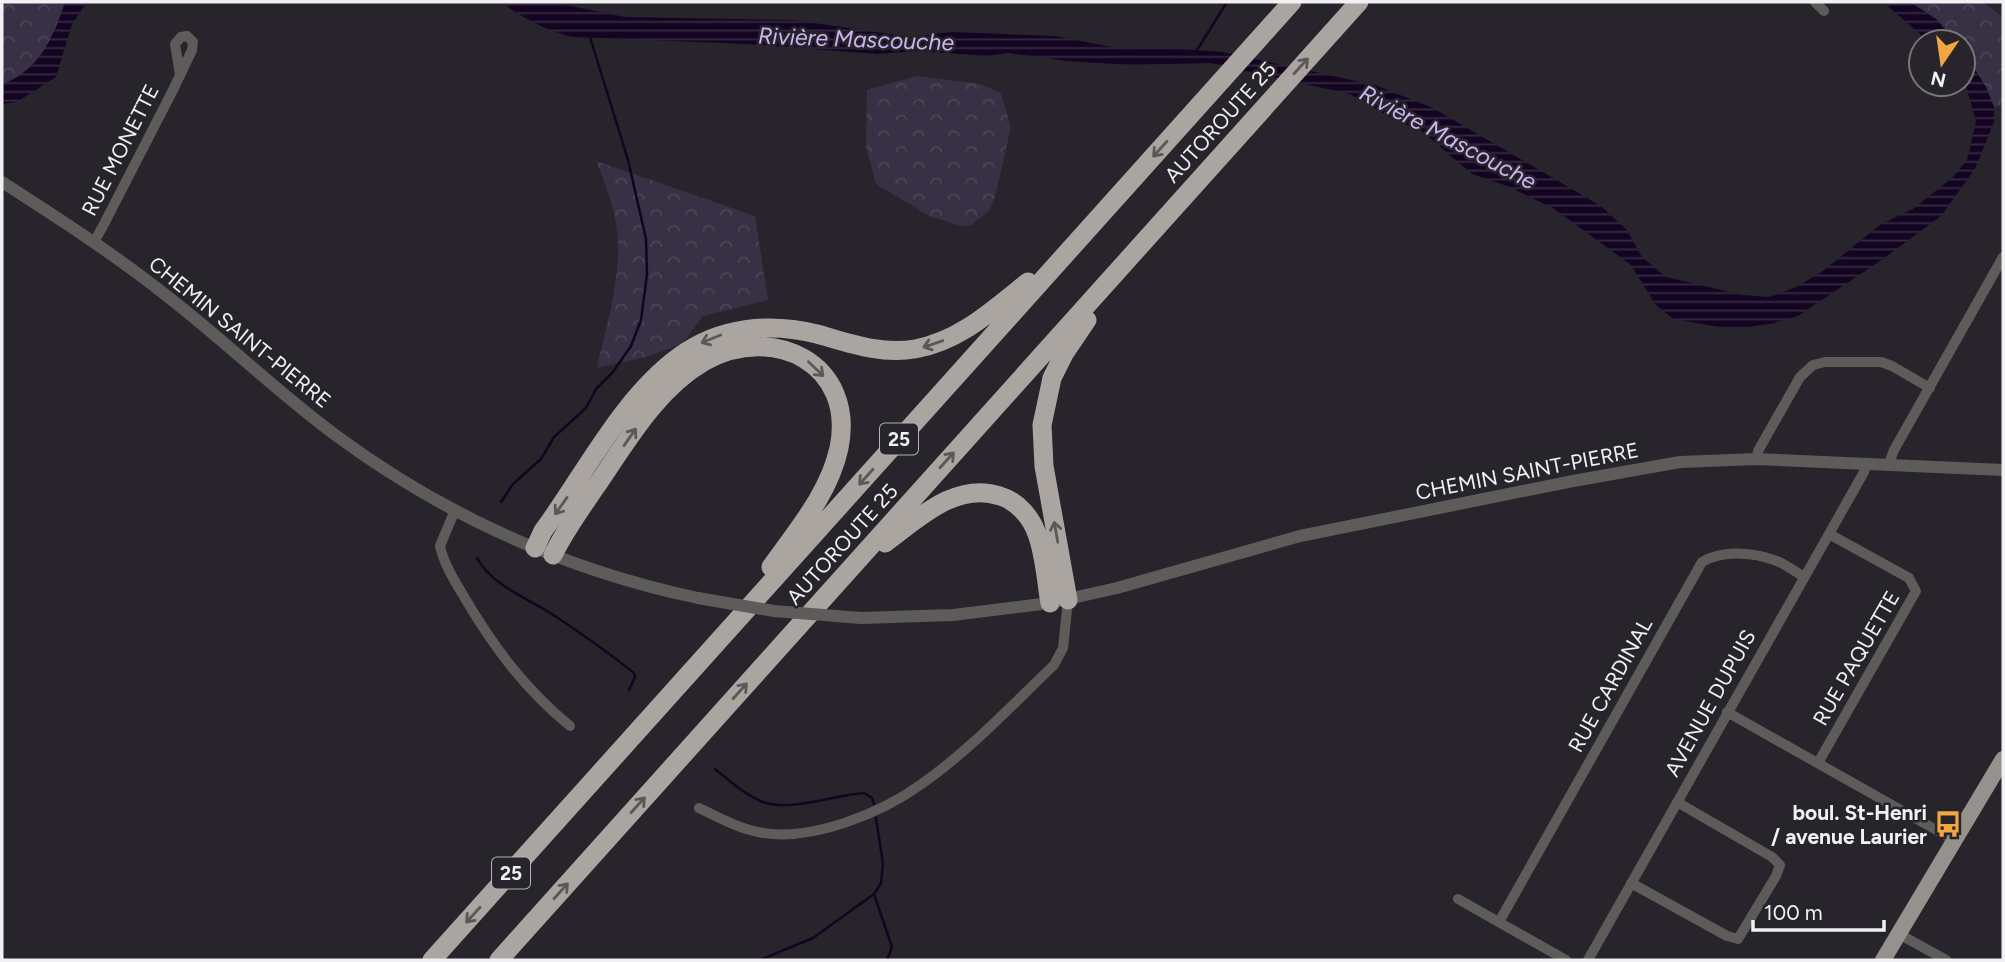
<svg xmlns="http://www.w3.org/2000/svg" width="2005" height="962" viewBox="0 0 2005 962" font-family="Figtree,sans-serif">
  <defs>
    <pattern id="forest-crowns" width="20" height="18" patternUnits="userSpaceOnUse" patternTransform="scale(1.75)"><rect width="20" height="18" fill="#383045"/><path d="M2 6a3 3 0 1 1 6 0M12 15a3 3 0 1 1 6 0" fill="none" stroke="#4c4457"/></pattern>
    <pattern id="water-rules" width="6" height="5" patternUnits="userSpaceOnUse" patternTransform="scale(1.75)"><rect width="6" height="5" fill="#130522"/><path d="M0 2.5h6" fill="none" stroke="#362a43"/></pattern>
  </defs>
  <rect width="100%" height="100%" fill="#27252b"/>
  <path fill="url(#forest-crowns)" d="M 2,2 L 65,2 C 54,37 38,72 2,84 Z
    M 1910,2 L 1983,2 L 2003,18 L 2003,105 L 1994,107 L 1985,87 L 1963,49 L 1963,42 L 1957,42 L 1936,19 Z
    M 917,76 L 980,84 L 1001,93 L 1011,127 L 995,197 L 989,211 L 970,226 L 962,226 L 929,216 L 876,184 L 866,147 L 867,90 Z
    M 596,161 L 755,216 L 768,300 L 703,316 L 682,344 L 646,357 L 597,368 C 607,321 624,271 616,223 C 612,202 605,182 596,161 Z"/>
  <path fill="url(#water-rules)" d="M 65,2 L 87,2 L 72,24 L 56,77 L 17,102 L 2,104 L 2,84 C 38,72 54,37 65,2 Z
    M 501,2 L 551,2 L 625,17 L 794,20 L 910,37 L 951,32 L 1055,36 L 1122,49 L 1155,47 L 1222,52 L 1375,85 L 1433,108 L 1601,206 L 1627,230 L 1642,257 L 1666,277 L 1743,295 L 1769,297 L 1796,287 L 1823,271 L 1881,224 L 1913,209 L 1953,177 L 1967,160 L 1976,121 L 1963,76 L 1963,50 L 1986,87 L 1994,107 L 1994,122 L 1975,169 L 1941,216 L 1883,259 L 1798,316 L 1770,324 L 1732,329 L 1673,319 L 1655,304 L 1631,265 L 1553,208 L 1507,186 L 1472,174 L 1423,132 L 1393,119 L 1350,94 L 1210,63 L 1131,65 L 1067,61 L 1009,53 L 987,56 L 918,51 L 877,54 L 747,44 L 573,37 C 548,32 521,17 501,2 Z
    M 1883,2 L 1910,2 L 1936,19 L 1956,42 L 1929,42 Z"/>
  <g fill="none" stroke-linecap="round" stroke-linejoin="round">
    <path stroke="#130522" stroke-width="2.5" d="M 1197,50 L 1227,2
      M 501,502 L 513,484 L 541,459 L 554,437 L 586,408 L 596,389 L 613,372 L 631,346 L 641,320 L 647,274 L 646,239 L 628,160 L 590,37
      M 477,558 C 492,586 529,599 555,616 C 582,634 609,653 634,673 L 635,677 L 629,690
      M 715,769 C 730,781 747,797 766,803 C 794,811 834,795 864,793 L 872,798 L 874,804
      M 874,894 L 892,947 L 887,960
      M 760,960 L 813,938 L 874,894 L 881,883 L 883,864 L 876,818"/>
    <path stroke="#5e5c5a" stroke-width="10" d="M 1815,2 L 1824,11
      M 94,242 L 103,226 L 173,90 L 192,50 L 193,42 L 187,36 L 181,37 L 175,44 L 180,75
      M 1757,459 L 1758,451 L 1800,377 L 1813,365 L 1825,362 L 1881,362 L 1892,366 L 1930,388
      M 1888,466 L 1894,450 L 2003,257
      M 455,510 L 440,546 C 444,565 456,583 466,600 C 495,649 526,690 570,726
      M 1727,712 L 1954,840
      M 1818,763 L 1916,591 L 1909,578 L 1829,534
      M 699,808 C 718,817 737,828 758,832 C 810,843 882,813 923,783 C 971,749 1012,705 1054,665 L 1063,648 L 1068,600
      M 1631,883 L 1727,936 L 1738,939 L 1776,876 L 1780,865 L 1772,857 L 1677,802
      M 1458,899 L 1566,960
      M 1499,922 L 1702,562 C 1722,550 1752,552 1774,560 C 1784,563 1794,571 1804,577
      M 1899,934 L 1946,960
      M 1588,960 L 1864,472 L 1866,464"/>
    <path stroke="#5e5c5a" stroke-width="12" d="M 2,182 C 58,218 114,254 167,296 C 224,340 276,391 334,434 C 443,515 566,570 698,598
      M 861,618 L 953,615 L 1050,603 L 1117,588 L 1300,536 L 1573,481 L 1680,462 L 1757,459 L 2003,470"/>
    <path stroke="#95918c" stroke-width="16" d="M 1883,960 L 2003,759"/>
    <path stroke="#aaa5a0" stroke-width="19" d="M 885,543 C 918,519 956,481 1000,496 C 1017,501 1031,517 1037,534 C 1045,555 1046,581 1050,603
      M 535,548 L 543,531 C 585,474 622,398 680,356 C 720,327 769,322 817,334 C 849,343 881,355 915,349 C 960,341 994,309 1028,282
      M 553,555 C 564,532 580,510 595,488 C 626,443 656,389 705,361 C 774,323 856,364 839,448 C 829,494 797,530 771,567
      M 1068,600 L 1044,466 L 1042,425 L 1052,378 L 1064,354 L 1087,320
      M 432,960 L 1292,2
      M 499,960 L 1359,2"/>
    <path stroke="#5e5c5a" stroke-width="12" d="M 698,598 L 774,611 L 861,618"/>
  </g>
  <defs><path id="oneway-shaft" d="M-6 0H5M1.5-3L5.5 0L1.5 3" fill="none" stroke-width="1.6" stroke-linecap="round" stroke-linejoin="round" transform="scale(1.75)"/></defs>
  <g stroke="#5b585a">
    <use href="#oneway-shaft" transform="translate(1301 66) rotate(-48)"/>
    <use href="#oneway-shaft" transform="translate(1160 149) rotate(132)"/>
    <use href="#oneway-shaft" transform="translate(711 339) rotate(158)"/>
    <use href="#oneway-shaft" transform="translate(933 344) rotate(161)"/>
    <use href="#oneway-shaft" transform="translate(816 369) rotate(44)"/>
    <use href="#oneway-shaft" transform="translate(630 437) rotate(-55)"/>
    <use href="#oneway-shaft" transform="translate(947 460) rotate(-48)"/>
    <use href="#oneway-shaft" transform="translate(866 477) rotate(132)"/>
    <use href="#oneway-shaft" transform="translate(561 506) rotate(125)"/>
    <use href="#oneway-shaft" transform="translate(1056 532) rotate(-100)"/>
    <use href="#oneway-shaft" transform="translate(740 691) rotate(-48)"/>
    <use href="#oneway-shaft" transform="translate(638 805) rotate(-48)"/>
    <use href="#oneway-shaft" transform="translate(561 891) rotate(-48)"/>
    <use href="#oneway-shaft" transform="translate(473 915) rotate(132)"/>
  </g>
  <defs>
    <symbol id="bus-bare" viewBox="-9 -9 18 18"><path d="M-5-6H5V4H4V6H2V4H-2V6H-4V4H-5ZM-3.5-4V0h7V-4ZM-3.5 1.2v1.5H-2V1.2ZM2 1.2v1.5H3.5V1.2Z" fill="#f2a541" stroke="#27252b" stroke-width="2.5" paint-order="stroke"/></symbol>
  </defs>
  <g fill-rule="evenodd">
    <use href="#bus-bare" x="1929" y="805" width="38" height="38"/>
  </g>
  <g text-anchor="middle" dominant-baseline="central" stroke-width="5" stroke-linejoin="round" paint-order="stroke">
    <g fill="#27252b" stroke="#b4b3b7" stroke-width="2">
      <rect x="880" y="423.5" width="38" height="31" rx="5"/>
      <rect x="492" y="857.5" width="38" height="31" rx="5"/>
    </g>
    <g font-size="19" font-weight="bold" fill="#f1f0f3">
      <text x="899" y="439">25</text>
      <text x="511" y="873">25</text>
    </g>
    <g font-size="21" fill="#f1f0f3" stroke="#27252b">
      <text transform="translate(1220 122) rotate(-48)">AUTOROUTE 25</text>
      <text transform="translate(120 150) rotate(-63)">RUE MONETTE</text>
      <text transform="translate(240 332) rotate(39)">CHEMIN SAINT-PIERRE</text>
      <text transform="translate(1527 471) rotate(-11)">CHEMIN SAINT-PIERRE</text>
      <text transform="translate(842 544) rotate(-48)">AUTOROUTE 25</text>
      <text transform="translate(1856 658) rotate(-60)">RUE PAQUETTE</text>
      <text transform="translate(1610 685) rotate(-61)">RUE CARDINAL</text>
      <text transform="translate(1710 703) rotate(-61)">AVENUE DUPUIS</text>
    </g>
    <g font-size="21" font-weight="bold" fill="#f1f0f3" stroke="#27252b" text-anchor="end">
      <text x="1927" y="812">boul. St-Henri<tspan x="1927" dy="24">/ avenue Laurier</tspan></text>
    </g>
    <g font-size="23" font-style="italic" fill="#cdb5f3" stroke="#27252b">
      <text transform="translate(856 39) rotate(2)">Rivière Mascouche</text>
      <text transform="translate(1448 137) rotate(28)">Rivière Mascouche</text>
    </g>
  </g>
  <rect width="2005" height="962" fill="none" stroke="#f1f0f3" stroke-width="7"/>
  <g transform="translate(1942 63) rotate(193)"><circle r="33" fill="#27252b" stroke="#78767b" stroke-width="2"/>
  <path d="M0-5L12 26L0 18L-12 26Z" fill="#f2a541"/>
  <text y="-10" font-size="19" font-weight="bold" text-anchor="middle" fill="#f1f0f3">N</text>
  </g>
  <path d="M1753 920v10h131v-10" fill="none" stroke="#f1f0f3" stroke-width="3.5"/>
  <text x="1764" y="920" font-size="21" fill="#f1f0f3" stroke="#27252b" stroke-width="5" paint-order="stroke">100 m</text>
</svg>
